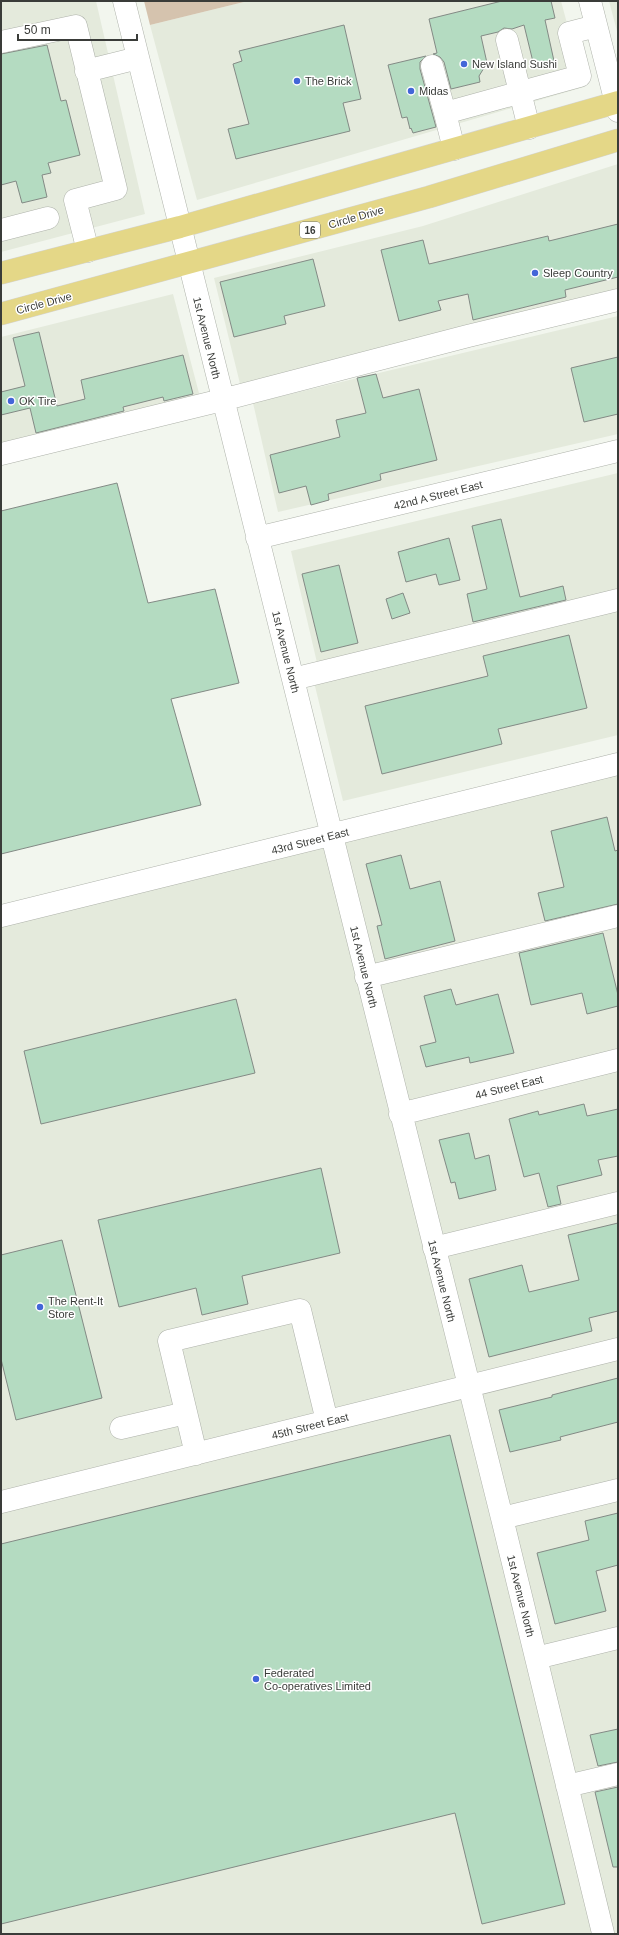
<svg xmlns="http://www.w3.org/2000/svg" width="619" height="1935" viewBox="0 0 619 1935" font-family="Helvetica,sans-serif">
  <rect width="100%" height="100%" fill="#f2f6ee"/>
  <path fill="#e4eadc" d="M 1,1 L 96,1 L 145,214 L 1,252 Z
    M 248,1 L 561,1 L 584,87 L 197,200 L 150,25 Z
    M 609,1 L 618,1 L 618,35 Z
    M 618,164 L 618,310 L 244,400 L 214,278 L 423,226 Z
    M 173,294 L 200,397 L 1,447 L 1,337 Z
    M 618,316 L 618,434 L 278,512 L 253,403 Z
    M 618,473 L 618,595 L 318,667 L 291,551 Z
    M 618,609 L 618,735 L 343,801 L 314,682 Z
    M 618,764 L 618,1934 L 1,1934 L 1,916 Z"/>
  <path fill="#d5c3ae" d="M 144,1 L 248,1 L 150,25 Z"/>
  <path fill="#b4dbc1" stroke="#838a85" d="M 502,1 L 551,1 L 555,18 L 545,20 L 554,61 L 537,65 L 536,61 L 533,62 L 524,25 L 512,29 L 504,28 L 498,32 L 481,36 L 487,63 L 479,76 L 480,82 L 451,89 L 444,62 L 440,57 L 433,54 L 437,53 L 429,19 Z
    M 344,25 L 361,99 L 343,103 L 350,131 L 236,159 L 228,129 L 249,124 L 233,64 L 242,61 L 239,51 Z
    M 47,45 L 61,101 L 66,100 L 80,155 L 48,163 L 51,173 L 42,175 L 47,197 L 22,203 L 16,181 L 1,185 L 1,54 Z
    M 426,56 L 420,62 L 420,69 L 436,127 L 413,133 L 411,128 L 410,129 L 407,117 L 402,118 L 388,65 Z
    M 618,224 L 618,277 L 565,290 L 566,297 L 473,320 L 468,294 L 438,301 L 441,310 L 399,321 L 381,250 L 423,240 L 429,264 L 548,236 L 549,241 Z
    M 313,259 L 325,306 L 284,316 L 286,324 L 234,337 L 220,282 Z
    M 39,332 L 57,406 L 85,399 L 81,380 L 183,355 L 193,394 L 164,401 L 163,397 L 123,407 L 124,411 L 36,433 L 30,408 L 1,415 L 1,392 L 25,386 L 13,338 Z
    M 618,357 L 618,414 L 584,422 L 571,368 Z
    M 376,374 L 383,398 L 419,389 L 437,460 L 380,474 L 381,480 L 328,494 L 329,500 L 311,505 L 306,486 L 279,493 L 270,455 L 340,437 L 336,420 L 366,413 L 357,378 Z
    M 117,483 L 148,603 L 215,589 L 239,683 L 171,699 L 201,805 L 1,854 L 1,511 Z
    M 501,519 L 520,597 L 563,586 L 566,600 L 473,622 L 467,594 L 487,589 L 472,526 Z
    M 449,538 L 460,580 L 439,585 L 436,574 L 406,582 L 398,552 Z
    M 339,565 L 358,643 L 321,652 L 302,574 Z
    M 403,593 L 410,613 L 392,619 L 386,599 Z
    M 569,635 L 587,708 L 498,729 L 502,744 L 382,774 L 365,706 L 488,676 L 483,656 Z
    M 607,817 L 615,851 L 618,850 L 618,904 L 545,921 L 538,893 L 564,887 L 551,831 Z
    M 401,855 L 410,889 L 440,881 L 455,941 L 385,959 L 377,926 L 382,925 L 366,864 Z
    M 603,933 L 618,995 L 618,1006 L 587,1014 L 582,993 L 531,1005 L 519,953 Z
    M 451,989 L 456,1005 L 498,994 L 514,1053 L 470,1063 L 469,1057 L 426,1067 L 420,1046 L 436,1042 L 424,996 Z
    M 236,999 L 255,1073 L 41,1124 L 24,1051 Z
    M 584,1104 L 587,1116 L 618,1109 L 618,1156 L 598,1160 L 602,1175 L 557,1186 L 561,1204 L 548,1207 L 539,1173 L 524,1177 L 509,1119 L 538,1111 L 539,1115 Z
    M 469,1133 L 475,1159 L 489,1155 L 496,1190 L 459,1199 L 455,1182 L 451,1183 L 439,1140 Z
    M 321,1168 L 340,1253 L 242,1276 L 248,1304 L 202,1315 L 196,1288 L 119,1307 L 98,1220 Z
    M 618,1223 L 618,1311 L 589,1318 L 592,1331 L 489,1357 L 469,1279 L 522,1265 L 529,1292 L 579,1280 L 568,1235 Z
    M 62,1240 L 102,1398 L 16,1420 L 1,1359 L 1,1255 Z
    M 618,1378 L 618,1422 L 560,1437 L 561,1440 L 510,1452 L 499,1410 L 552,1397 L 552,1395 Z
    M 450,1435 L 565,1904 L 482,1924 L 455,1813 L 1,1924 L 1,1544 Z
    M 618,1513 L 618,1565 L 596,1571 L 606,1611 L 555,1624 L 537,1553 L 589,1540 L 585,1521 Z
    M 618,1729 L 618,1762 L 598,1766 L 590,1735 Z
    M 618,1787 L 618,1867 L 613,1867 L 595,1792 Z"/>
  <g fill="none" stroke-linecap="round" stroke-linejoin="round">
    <defs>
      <path id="minor" d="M 124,1 L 502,1518 L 603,1933
        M 590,1 L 618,111
        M 507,40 L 529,128
        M 1,42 L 76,26 L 116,189 L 75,200 L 88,251
        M 432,66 L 445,113 L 580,76 L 569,33 L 596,26
        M 86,71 L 138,58
        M 445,113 L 454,149
        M 1,230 L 48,218
        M 1,454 L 222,400 L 468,336 L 618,300
        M 257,538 L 618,451
        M 293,679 L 618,600
        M 1,916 L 618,764
        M 366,977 L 618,916
        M 400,1114 L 618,1060
        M 434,1248 L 618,1203
        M 121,1428 L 186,1413
        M 196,1454 L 169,1341 L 300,1310 L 327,1421
        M 1,1502 L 618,1349
        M 502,1518 L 618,1490
        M 536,1658 L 618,1638
        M 567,1786 L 618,1774"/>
      <path id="highway" d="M 1,273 L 180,227 L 618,102
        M 1,314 L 429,197 L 618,140"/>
    </defs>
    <use href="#minor" stroke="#aeb2aa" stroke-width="23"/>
    <use href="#highway" stroke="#d4d4d3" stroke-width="23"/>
    <use href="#minor" stroke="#fff" stroke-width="22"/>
    <use href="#highway" stroke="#e4d787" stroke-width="22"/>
  </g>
  <g fill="#4366d8" stroke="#fff" stroke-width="1.5">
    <circle cx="464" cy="64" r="4"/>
    <circle cx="297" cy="81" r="4"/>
    <circle cx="411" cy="91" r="4"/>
    <circle cx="535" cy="273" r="4"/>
    <circle cx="11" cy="401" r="4"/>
    <circle cx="40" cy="1307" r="4"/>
    <circle cx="256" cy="1679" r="4"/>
  </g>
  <g text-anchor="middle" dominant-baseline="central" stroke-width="3" stroke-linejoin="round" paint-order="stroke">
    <rect fill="#fff" stroke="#757674" stroke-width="1" x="300" y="222" width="20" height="16" rx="3"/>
    <g font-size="10" font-weight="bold" fill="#3a3c39">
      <text x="310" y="230">16</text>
    </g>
    <g font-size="11" fill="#3a3c39" stroke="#fff" text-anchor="start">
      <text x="472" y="64">New Island Sushi</text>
      <text x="305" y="81">The Brick</text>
      <text x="419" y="91">Midas</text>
      <text x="543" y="273">Sleep Country</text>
      <text x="19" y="401">OK Tire</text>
      <text x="48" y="1301">The Rent-It<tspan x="48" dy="13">Store</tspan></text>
      <text x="264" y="1673">Federated<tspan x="264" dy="13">Co-operatives Limited</tspan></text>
    </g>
    <g font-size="11" fill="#3a3c39" stroke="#fff">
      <text transform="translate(356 217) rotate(-16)">Circle Drive</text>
      <text transform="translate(44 303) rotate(-15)">Circle Drive</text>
      <text transform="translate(207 338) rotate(76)">1st Avenue North</text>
      <text transform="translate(438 495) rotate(-14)">42nd A Street East</text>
      <text transform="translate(286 652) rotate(76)">1st Avenue North</text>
      <text transform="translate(310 841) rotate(-14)">43rd Street East</text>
      <text transform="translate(364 967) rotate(76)">1st Avenue North</text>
      <text transform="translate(509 1087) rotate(-14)">44 Street East</text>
      <text transform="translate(442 1281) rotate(76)">1st Avenue North</text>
      <text transform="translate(310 1426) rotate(-14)">45th Street East</text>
      <text transform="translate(521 1596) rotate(76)">1st Avenue North</text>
    </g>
  </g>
  <rect width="619" height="1935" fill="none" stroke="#3a3c39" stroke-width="4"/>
  <path d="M18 34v6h119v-6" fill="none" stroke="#3a3c39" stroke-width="2"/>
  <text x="24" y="34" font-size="12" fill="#3a3c39" stroke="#ffffff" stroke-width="3" paint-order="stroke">50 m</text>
</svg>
